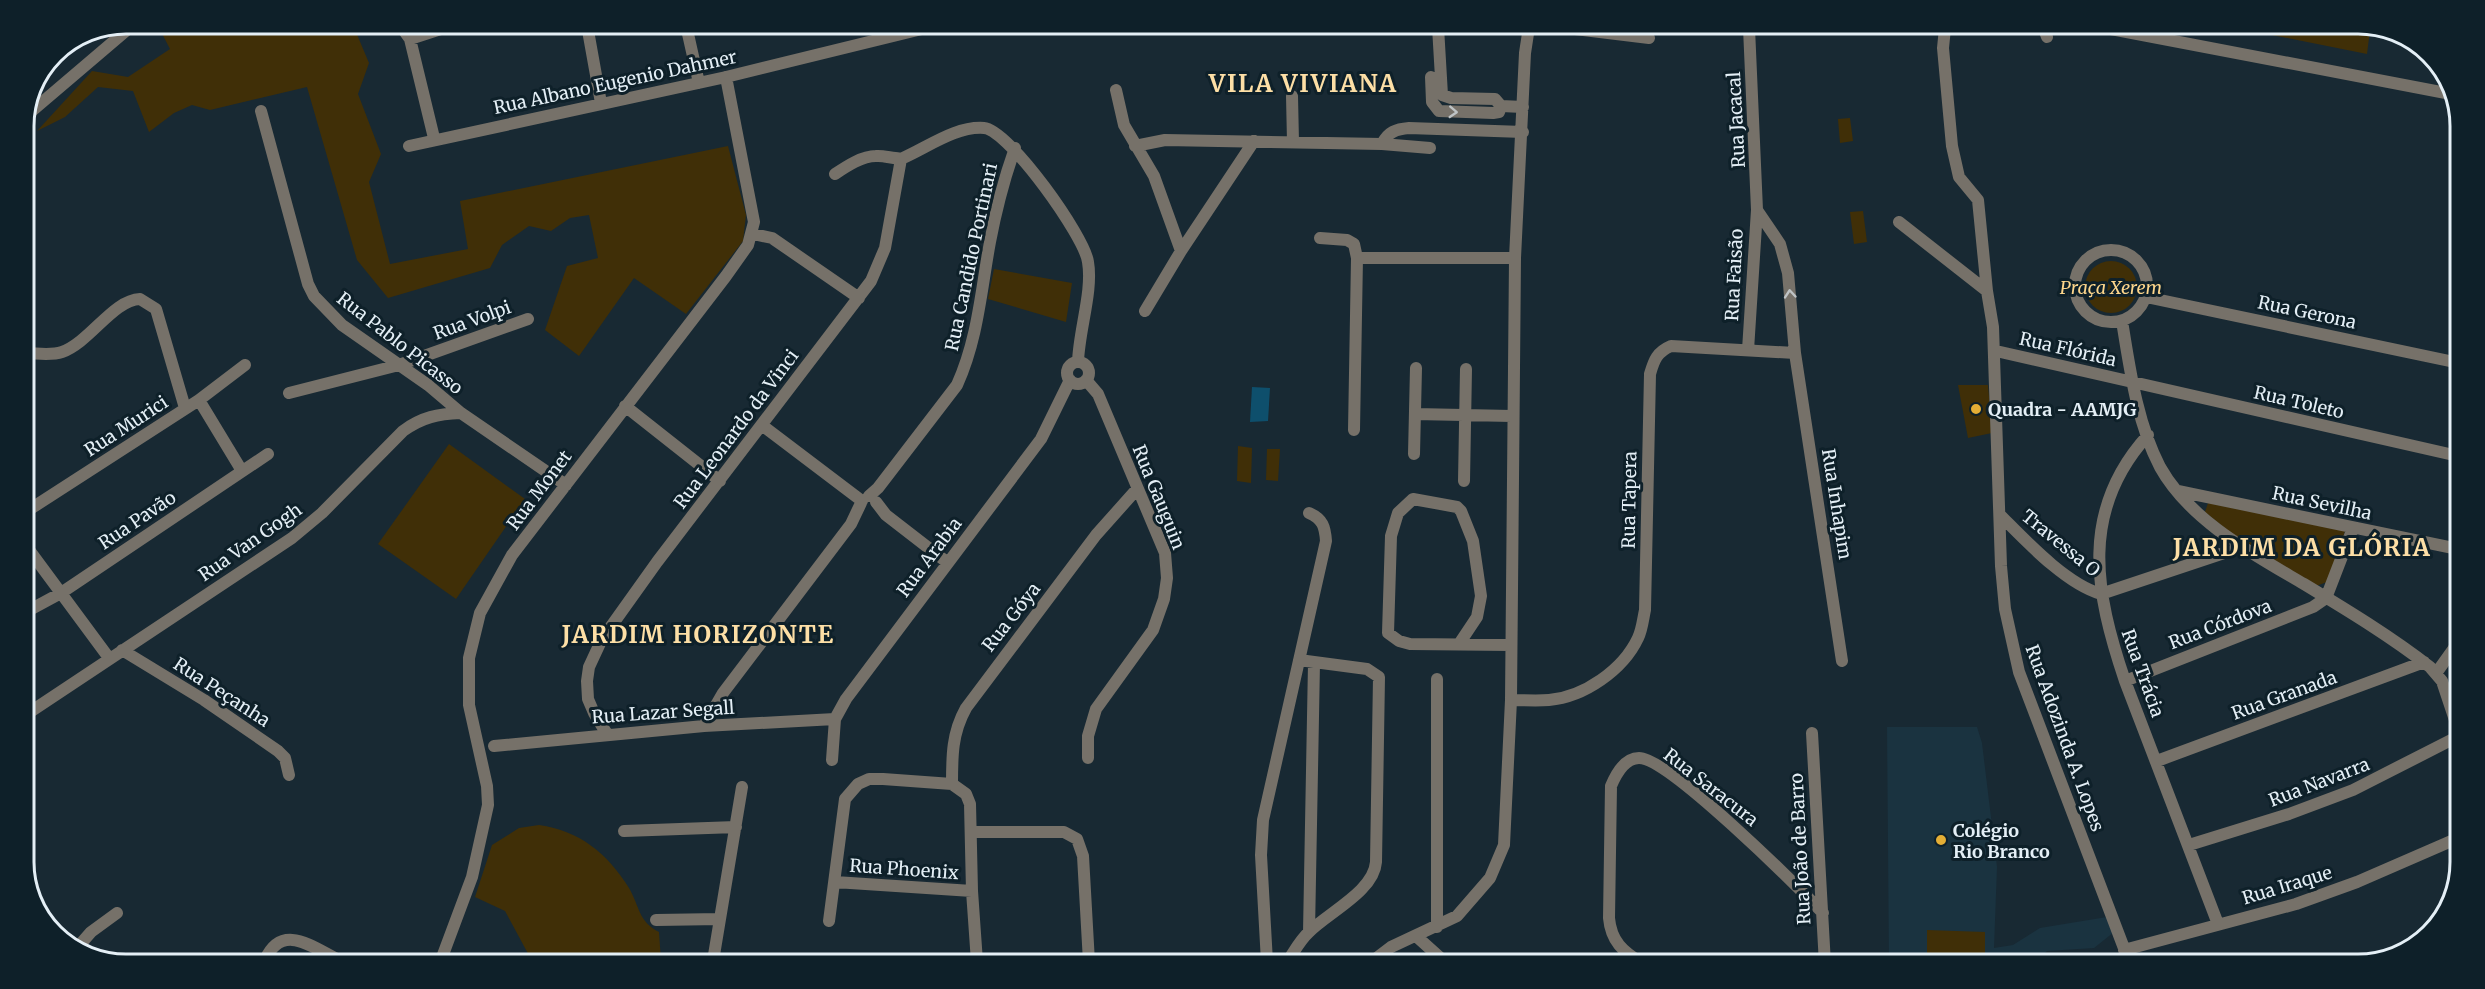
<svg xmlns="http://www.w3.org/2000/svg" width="2485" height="989" viewBox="0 0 2485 989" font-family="Merriweather,serif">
  <rect width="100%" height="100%" fill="#182933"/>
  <path fill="#1a3340" d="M 1887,727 L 1977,727 L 1982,743 L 1997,867 L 1994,948 L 2013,945 L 2040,928 L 2107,917 L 2114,932 L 2094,948 L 2047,951 L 2033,964 L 1889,964 Z"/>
  <path fill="#402f07" d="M 157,24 L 353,25 L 369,63 L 358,94 L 381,154 L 369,182 L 390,264 L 468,249 L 460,201 L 728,146 L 746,215 L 743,241 L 686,314 L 634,278 L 579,356 L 545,330 L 567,266 L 598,258 L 589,215 L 570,218 L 551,231 L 529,226 L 502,245 L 490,268 L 388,298 L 357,260 L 307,87 L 210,110 L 192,105 L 174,113 L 149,132 L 133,91 L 98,87 L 65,117 L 37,131 L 92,71 L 128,77 L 170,49 Z
    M 2242,29 L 2370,30 L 2367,54 Z
    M 1850,118 L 1853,141 L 1840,143 L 1838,119 Z
    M 1863,211 L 1867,242 L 1854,244 L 1850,212 Z
    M2085 287a26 26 0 1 1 52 0a26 26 0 1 1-52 0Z
    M 994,269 L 1072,283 L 1066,322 L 988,299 Z
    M 1958,385 L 1988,385 L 1992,433 L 1968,438 Z
    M 449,444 L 525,499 L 456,599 L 378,544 Z
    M 1238,446 L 1252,448 L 1251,483 L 1237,481 Z
    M 1267,449 L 1280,449 L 1278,481 L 1266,480 Z
    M 2208,503 L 2345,531 L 2327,582 L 2316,586 L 2242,542 L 2205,512 Z
    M 539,825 C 580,831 607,853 629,888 C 640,907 638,921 659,932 L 661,961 L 591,961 L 588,957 L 567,961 L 532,961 L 505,911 L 475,897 L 492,845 L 519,828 Z
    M 1927,930 L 1985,932 L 1985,964 L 1927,964 Z"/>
  <path fill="#0e4f6c" d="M 1252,387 L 1270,388 L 1268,421 L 1250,422 Z"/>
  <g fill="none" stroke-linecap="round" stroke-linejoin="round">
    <path stroke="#767169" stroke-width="12" d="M 400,25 L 410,39 L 434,138
      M 587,25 L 601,103
      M 686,25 L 699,83
      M 1438,27 L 1442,95 L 1451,98 L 1495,99 L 1501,106 L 1523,107
      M 1567,28 L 1649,38
      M 1945,28 L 1943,48 L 1952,146 L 1959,177 L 1978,200 L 1987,291 L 1993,327 L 2001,566 L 2005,609 L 2019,672 L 2130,964
      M 2044,29 L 2047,37
      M 2111,29 L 2451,94
      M 410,39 L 453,25
      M 1431,77 L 1432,102 L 1439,111 L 1493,113 L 1499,112 L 1501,106
      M 1116,90 L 1124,125 L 1154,176 L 1181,251
      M 1292,96 L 1293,142
      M 261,111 L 308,284 L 314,296 L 342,325 L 428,385 L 461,413 L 566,485
      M 26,116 L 134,24
      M 1382,144 C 1388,132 1396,129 1409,128 L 1523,132
      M 409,146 L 726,77 L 934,26
      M 1135,146 L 1165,140 L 1382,144 L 1430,148
      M 835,174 C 847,166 862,156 876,156 C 884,155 897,160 903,158 C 928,147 956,126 984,128 C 1009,130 1085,237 1088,262 C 1093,291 1079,330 1078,362
      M 1757,210 L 1780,244 L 1788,273 L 1795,353 L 1842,661
      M 1899,222 L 1987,291
      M 753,234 L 772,238 L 859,298
      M 1320,238 L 1347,240 L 1354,244 L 1357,258
      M2075 286a36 36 0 1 1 72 0a36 36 0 1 1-72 0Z
      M 2146,297 L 2459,363
      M 1145,311 L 1181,251 L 1254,141
      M 2122,321 C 2130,370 2137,423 2160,467 C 2190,521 2253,554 2304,584 C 2347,610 2390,636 2430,667 L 2442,681 L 2457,726
      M 1748,350 L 1757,210 L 1749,28
      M 1996,351 L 2458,456
      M 24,353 C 37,353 50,356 62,352 C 90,342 113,300 140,299 L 156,309 L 185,408
      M1067 373a11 11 0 1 1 22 0a11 11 0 1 1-22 0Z
      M 1086,380 L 1098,394 L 1165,553 L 1167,578 L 1164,599 L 1153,630 L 1096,709 L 1088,736 L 1088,758
      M 289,393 L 399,365 L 528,319
      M 199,400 L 242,471
      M 625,406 L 720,481
      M 1415,414 L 1512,416
      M 763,426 L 862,501
      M 1354,430 L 1357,258 L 1515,258
      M 2148,435 C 2079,511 2095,592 2125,681 L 2218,924
      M 1414,454 L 1416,368
      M 1464,481 L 1466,369
      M 2178,491 L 2458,549
      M 869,496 L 878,488 L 957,385 C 978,339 981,290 990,242 C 996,210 1004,179 1015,148
      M 876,502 L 886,515 L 948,563
      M 24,513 L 199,400 L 245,365
      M 2001,516 C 2026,541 2066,584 2101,594 L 2242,547
      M 24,543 L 109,658
      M 24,613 L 61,593 L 268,454
      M 1459,644 L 1477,617 L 1481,596 L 1473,541 L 1461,511 L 1457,507 L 1413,499 L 1398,513 L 1391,536 L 1388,633 L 1399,641 L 1410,644 L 1511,645
      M 122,650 L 204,700 L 278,751 L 285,758 L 289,775
      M 2437,672 L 2457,644
      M 1437,679 L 1437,927
      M 2125,681 L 2313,607 L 2326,598 L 2353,528
      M 1511,700 C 1523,700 1536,701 1549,700 C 1584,697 1623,670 1638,638 C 1642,630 1643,619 1645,610 L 1650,374 C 1654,360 1657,352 1671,346 L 1795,353
      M 24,716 L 292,538 L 322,513 L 403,431 C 422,417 438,414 461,413
      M 704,726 L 723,693 L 851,524 L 861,503
      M 1812,733 L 1825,964
      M 607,734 L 594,713 L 588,699 L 587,681 L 589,667 L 602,639 L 657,562 L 871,281 L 885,248 L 901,159
      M 494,746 L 704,726 L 835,719
      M 832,760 L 835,719 L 846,699 L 1041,439 L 1070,380
      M 2157,761 L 2424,662
      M 952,784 C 952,756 952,733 966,708 L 1096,535 L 1137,489
      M 624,831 L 736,827
      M 972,832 L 1064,832 L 1077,839 L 1083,856 L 1089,962
      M 2189,845 L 2289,814 L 2353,790 L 2457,737
      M 835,882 L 972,891
      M 656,920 L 720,919
      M 829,921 L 845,799 L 858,784 L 869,779 L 883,779 L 952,784 L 966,794 L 970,804 L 972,891 L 977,962
      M 1309,932 L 1314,663
      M 1416,936 L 1446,963
      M 77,948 L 91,932 L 117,913
      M 2124,950 L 2296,904 L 2357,882 L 2456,839
      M 265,960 C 282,922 312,947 339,960
      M 441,960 L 472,877 L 488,805 L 487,786 L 469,705 L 469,658 L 480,613 L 512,555 L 726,276 L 748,245 L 754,222 L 726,77
      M 713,961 L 742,787
      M 1267,962 L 1261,855 L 1263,820 L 1326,541 C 1325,527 1323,519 1309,513
      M 1287,962 C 1294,952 1300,940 1309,932 C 1329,912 1374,891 1376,862 L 1379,677 L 1367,669 L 1299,660
      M 1370,963 L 1391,947 L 1457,916 L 1490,878 L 1504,845 L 1511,700 L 1515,258 L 1525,53 L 1529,27
      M 1642,963 C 1623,952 1611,941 1609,918 L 1611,786 C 1616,774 1625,758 1639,758 C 1669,758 1797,886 1823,913"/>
  </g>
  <defs><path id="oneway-chevron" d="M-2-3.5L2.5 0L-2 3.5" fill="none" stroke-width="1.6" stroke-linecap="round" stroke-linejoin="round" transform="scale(1.5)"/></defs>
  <g stroke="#bec3c5">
    <use href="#oneway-chevron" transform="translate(1453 112) rotate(3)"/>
    <use href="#oneway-chevron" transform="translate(1790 294) rotate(-95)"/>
  </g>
  <g fill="#e4ae35" stroke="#0e2029" stroke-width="2">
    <circle cx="1976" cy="409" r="6"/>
    <circle cx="1941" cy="840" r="6"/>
  </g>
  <g text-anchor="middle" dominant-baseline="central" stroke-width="6" stroke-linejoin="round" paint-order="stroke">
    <g font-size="18" fill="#e4eff6" stroke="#0e2029">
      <text transform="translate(615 82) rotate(-12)">Rua Albano Eugenio Dahmer</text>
      <text transform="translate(1736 120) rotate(-93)">Rua Jacacal</text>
      <text transform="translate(971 257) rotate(-78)">Rua Candido Portinari</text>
      <text transform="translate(1734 275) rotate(-87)">Rua Faisão</text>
      <text transform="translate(2307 312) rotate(12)">Rua Gerona</text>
      <text transform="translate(472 320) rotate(-20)">Rua Volpi</text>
      <text transform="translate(400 343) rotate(38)">Rua Pablo Picasso</text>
      <text transform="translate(2068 349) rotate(13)">Rua Flórida</text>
      <text transform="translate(2299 402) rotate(13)">Rua Toleto</text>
      <text transform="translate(126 426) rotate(-33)">Rua Murici</text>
      <text transform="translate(736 429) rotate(-53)">Rua Leonardo da Vinci</text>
      <text transform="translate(539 490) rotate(-53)">Rua Monet</text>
      <text transform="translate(1159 497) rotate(68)">Rua Gauguin</text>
      <text transform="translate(1629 500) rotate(-89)">Rua Tapera</text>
      <text transform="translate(2322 503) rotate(12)">Rua Sevilha</text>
      <text transform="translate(1837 504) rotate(81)">Rua Inhapim</text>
      <text transform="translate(137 520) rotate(-34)">Rua Pavão</text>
      <text transform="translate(250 542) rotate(-35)">Rua Van Gogh</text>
      <text transform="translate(2061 543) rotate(39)">Travessa O</text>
      <text transform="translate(929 557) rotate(-53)">Rua Arabia</text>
      <text transform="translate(1011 617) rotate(-52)">Rua Góya</text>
      <text transform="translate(2220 624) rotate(-21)">Rua Córdova</text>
      <text transform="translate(2143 673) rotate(70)">Rua Trácia</text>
      <text transform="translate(222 692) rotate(33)">Rua Peçanha</text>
      <text transform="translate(2284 695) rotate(-20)">Rua Granada</text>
      <text transform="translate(663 712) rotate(-4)">Rua Lazar Segall</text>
      <text transform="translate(2065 738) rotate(70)">Rua Adozinda A. Lopes</text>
      <text transform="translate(2319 782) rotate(-21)">Rua Navarra</text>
      <text transform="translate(1711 787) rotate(38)">Rua Saracura</text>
      <text transform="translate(1800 849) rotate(-93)">Rua João de Barro</text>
      <text transform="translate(904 869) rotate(4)">Rua Phoenix</text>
      <text transform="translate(2287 885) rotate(-17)">Rua Iraque</text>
    </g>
    <g font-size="18" font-style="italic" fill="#fdd68c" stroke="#0e2029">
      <text x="2111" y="287">Praça Xerem</text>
    </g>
    <g font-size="18" font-weight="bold" fill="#e4eff6" stroke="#0e2029" text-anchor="start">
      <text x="1988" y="409">Quadra - AAMJG</text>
      <text x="1953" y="830">Colégio<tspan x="1953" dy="21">Rio Branco</tspan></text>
    </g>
    <g font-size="24" font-weight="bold" letter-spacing="1.5" fill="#fddfa6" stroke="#0e2029">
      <text x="1303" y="83">VILA VIVIANA</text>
      <text x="2302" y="547">JARDIM DA GLÓRIA</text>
      <text x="698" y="634">JARDIM HORIZONTE</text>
    </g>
  </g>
  <path d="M0 0H2485V989H0ZM126 34H2358A92 92 0 0 1 2450 126V862A92 92 0 0 1 2358 954H126A92 92 0 0 1 34 862V126A92 92 0 0 1 126 34Z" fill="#0e2029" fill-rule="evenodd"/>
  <path fill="none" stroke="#e4eff6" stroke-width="3" d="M126 34H2358A92 92 0 0 1 2450 126V862A92 92 0 0 1 2358 954H126A92 92 0 0 1 34 862V126A92 92 0 0 1 126 34Z"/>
</svg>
